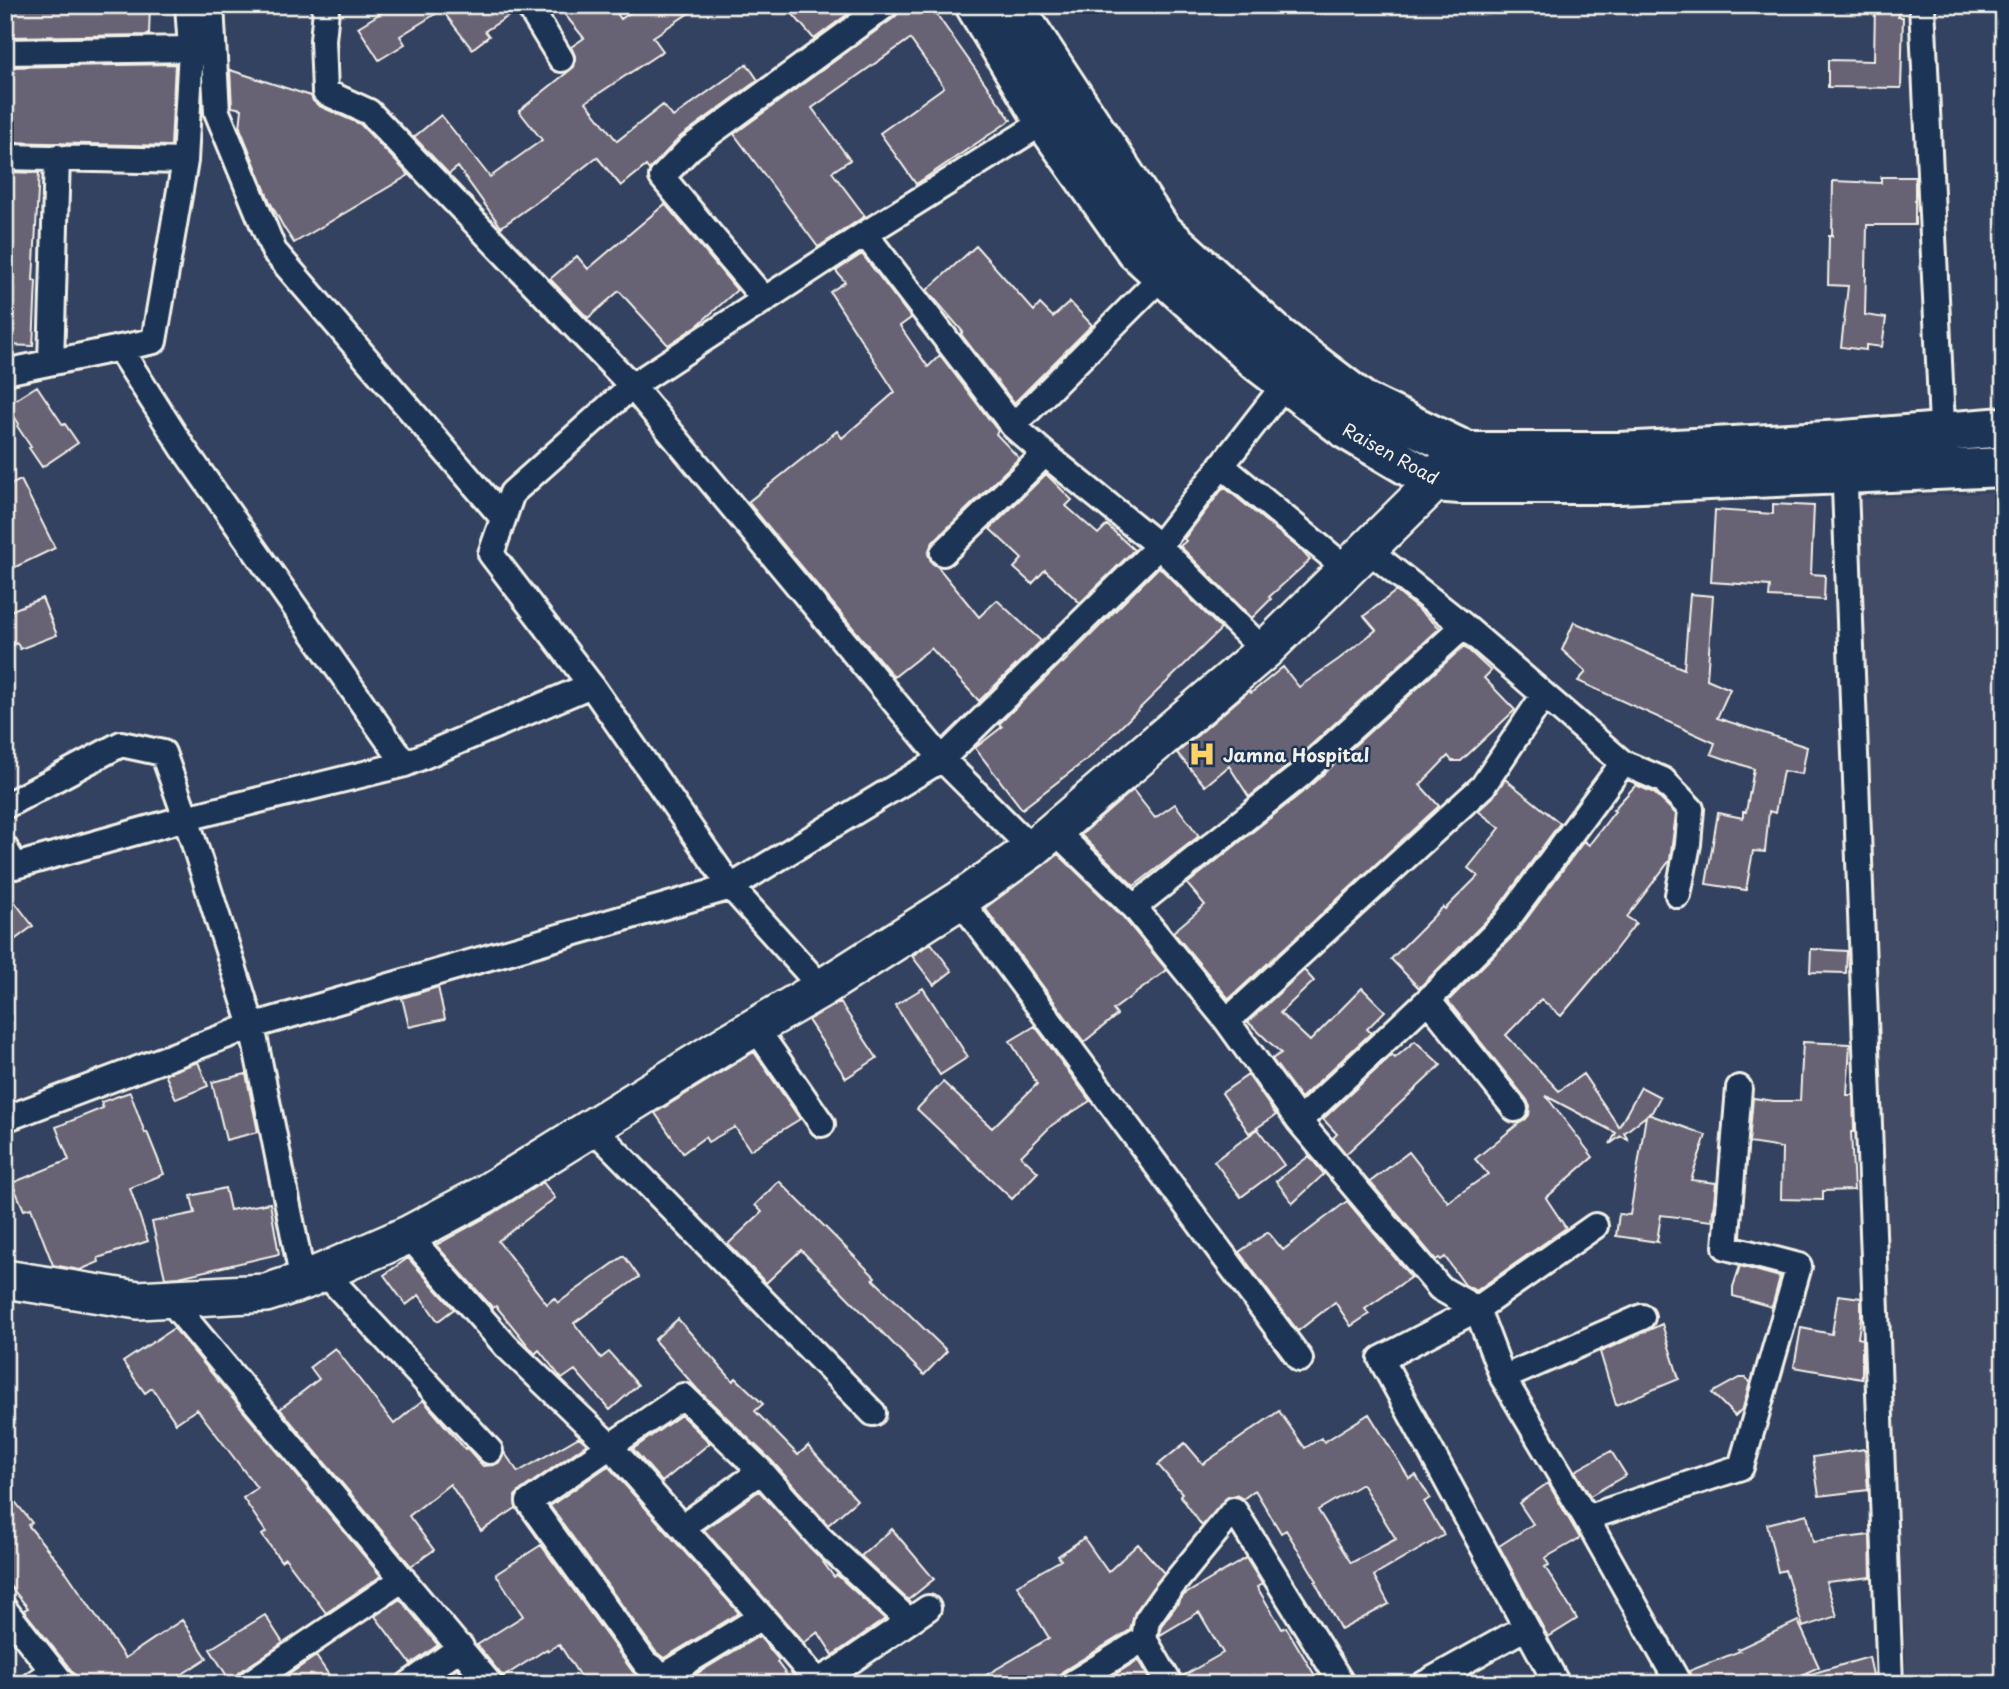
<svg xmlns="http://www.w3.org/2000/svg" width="2009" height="1689" viewBox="0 0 2009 1689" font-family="'Playpen Sans',sans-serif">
  <rect width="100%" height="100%" fill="#334260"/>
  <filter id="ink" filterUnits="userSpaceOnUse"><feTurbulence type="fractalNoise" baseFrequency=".0143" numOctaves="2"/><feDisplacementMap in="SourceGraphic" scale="14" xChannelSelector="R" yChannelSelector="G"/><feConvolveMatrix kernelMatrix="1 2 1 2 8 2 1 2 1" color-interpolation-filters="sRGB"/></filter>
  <g filter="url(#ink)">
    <path fill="#434c66" d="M 2004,492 L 2004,1684 L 1907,1684 L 1851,499 Z"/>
    <path fill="#676275" stroke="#f4f1e8" stroke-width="2" fill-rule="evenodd" d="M 5,5 L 150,5 L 149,35 L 5,37 Z
      M 394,5 L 513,5 L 515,12 L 485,31 L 489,36 L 472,49 L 442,10 L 400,36 L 405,44 L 379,60 L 358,27 Z
      M 557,5 L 611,5 L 621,19 L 641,5 L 701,5 L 653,37 L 663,51 L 586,102 L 617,141 L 663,105 L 673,117 L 747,64 L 758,80 L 681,136 L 649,170 L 646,166 L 621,186 L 597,157 L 565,182 L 501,227 L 458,167 L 449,174 L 414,137 L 441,115 L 490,177 L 542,140 L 519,111 L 574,67 L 576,58 L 571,47 L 584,38 Z
      M 785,5 L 860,5 L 814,39 Z
      M 901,5 L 930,5 L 1011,120 L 916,184 L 880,133 L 944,87 L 910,39 L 812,108 L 850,160 L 832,172 L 865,216 L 818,247 L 734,134 L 895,17 L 899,12 Z
      M 1875,5 L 1898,5 L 1898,17 L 1903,17 L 1901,88 L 1828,87 L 1828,60 L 1874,61 Z
      M 175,64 L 171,146 L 5,142 L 5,67 Z
      M 230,70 L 311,96 L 313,101 L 319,106 L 360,124 L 409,175 L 294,243 L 284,228 L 270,202 L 240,128 L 242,109 L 232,107 Z
      M 5,172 L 39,173 L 33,280 L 36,281 L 33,346 L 5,345 Z
      M 1881,177 L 1915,177 L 1915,225 L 1867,225 L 1865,315 L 1886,318 L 1882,347 L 1866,345 L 1866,350 L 1841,347 L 1848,286 L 1828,285 L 1829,236 L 1832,236 L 1833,181 L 1881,183 Z
      M 665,204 L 737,290 L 698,325 L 668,345 L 619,291 L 588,318 L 550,279 L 577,256 L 588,269 Z
      M 976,246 L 1034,311 L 1040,304 L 1053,317 L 1070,302 L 1092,325 L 1014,403 L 961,334 L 963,332 L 927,290 Z
      M 862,254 L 911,318 L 900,326 L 928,367 L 940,355 L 998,431 L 996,434 L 1019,458 L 933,542 L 928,554 L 932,563 L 938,567 L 979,617 L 997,600 L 1041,641 L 979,701 L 931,648 L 894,677 L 748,502 L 837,431 L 842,438 L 895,392 L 830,292 L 845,282 L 836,271 Z
      M 37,386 L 63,425 L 65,424 L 78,443 L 42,467 L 29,448 L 31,447 L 17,426 L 19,424 L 7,405 Z
      M 1046,474 L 1072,500 L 1066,506 L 1098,534 L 1107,525 L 1134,550 L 1080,603 L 1045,570 L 1032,584 L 1014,568 L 1022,559 L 990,529 Z
      M 21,480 L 55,548 L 5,572 L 5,487 Z
      M 1224,487 L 1302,551 L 1310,560 L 1269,597 L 1271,599 L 1252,618 L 1180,546 L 1186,541 L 1184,539 Z
      M 1773,504 L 1814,506 L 1811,574 L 1825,575 L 1824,600 L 1769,597 L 1770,586 L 1711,582 L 1715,510 L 1773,514 Z
      M 1159,567 L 1221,629 L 1090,757 L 1022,809 L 975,748 L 1002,727 L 999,724 L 1062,662 L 1063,663 Z
      M 1396,591 L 1440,628 L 1289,765 L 1249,797 L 1229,766 L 1205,786 L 1177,753 L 1249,691 L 1251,693 L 1283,667 L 1299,687 L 1339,659 L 1376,630 L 1364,616 Z
      M 1690,594 L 1713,596 L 1707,679 L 1730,689 L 1717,718 L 1807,747 L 1802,774 L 1783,771 L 1775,813 L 1769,811 L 1765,852 L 1753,851 L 1746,890 L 1706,884 L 1718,813 L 1743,818 L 1743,812 L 1746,812 L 1754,769 L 1711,754 L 1715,743 L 1578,681 L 1586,672 L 1562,650 L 1574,622 L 1684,669 Z
      M 42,598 L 57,635 L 20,649 L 17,643 L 5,649 L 5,613 Z
      M 1464,646 L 1491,671 L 1484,678 L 1515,710 L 1461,761 L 1452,761 L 1448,756 L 1420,785 L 1439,806 L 1229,999 L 1173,932 L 1205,905 L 1187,884 L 1309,787 Z
      M 1505,779 L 1560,823 L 1494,913 L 1419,988 L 1391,959 L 1443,907 L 1445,909 L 1478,876 L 1468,868 L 1500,828 L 1478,811 L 1493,797 Z
      M 1636,785 L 1654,793 L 1676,814 L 1670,860 L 1627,917 L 1636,923 L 1599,971 L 1561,1016 L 1541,999 L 1506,1035 L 1559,1091 L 1583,1074 L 1619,1127 L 1641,1087 L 1660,1097 L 1652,1112 L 1648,1114 L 1706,1135 L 1691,1180 L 1716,1183 L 1712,1221 L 1661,1215 L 1657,1241 L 1658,1242 L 1616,1236 L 1619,1214 L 1630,1215 L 1646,1116 L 1624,1133 L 1628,1140 L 1621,1136 L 1610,1144 L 1616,1133 L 1546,1096 L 1593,1157 L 1546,1198 L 1566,1228 L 1476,1291 L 1465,1285 L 1445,1257 L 1441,1260 L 1439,1258 L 1436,1260 L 1370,1182 L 1409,1152 L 1448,1202 L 1488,1174 L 1475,1159 L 1518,1124 L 1525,1120 L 1529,1115 L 1530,1107 L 1527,1100 L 1448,1001 L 1516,933 L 1584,841 L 1589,845 L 1615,811 L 1613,810 Z
      M 1133,790 L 1155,818 L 1175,804 L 1199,836 L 1134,886 L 1081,835 Z
      M 1058,854 L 1123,917 L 1167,970 L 1113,1010 L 1117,1015 L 1084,1042 L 985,908 Z
      M 5,889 L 33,926 L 5,947 Z
      M 931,943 L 952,971 L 934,985 L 912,956 Z
      M 1811,949 L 1847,951 L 1846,973 L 1810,972 Z
      M 1304,970 L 1314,981 L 1280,1013 L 1310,1041 L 1362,988 L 1385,1011 L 1367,1029 L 1371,1033 L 1301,1098 L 1272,1059 L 1281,1053 L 1248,1022 Z
      M 438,987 L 445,1019 L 409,1027 L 402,998 Z
      M 923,988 L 968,1057 L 940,1075 L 895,1005 Z
      M 840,1002 L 877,1058 L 846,1078 L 808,1020 Z
      M 1035,1026 L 1090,1101 L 1052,1125 L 1021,1156 L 1038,1172 L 1012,1199 L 917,1109 L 943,1082 L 992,1128 L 1037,1084 L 1010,1041 Z
      M 1415,1041 L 1441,1065 L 1346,1154 L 1333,1138 L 1337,1134 L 1323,1119 L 1392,1055 L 1395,1058 Z
      M 1803,1042 L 1850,1044 L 1847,1095 L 1853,1095 L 1854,1132 L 1851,1132 L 1854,1190 L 1823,1191 L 1823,1200 L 1781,1199 L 1782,1148 L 1749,1143 L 1753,1098 L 1774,1101 L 1800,1101 Z
      M 754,1052 L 800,1119 L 750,1150 L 735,1127 L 708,1142 L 705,1137 L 683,1153 L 655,1113 Z
      M 198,1062 L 208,1086 L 176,1099 L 165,1074 Z
      M 246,1074 L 258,1132 L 226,1140 L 212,1082 Z
      M 1248,1075 L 1276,1115 L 1249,1133 L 1222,1093 Z
      M 130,1092 L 145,1133 L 147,1132 L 164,1174 L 130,1188 L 148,1241 L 98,1258 L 99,1262 L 80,1270 L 53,1265 L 31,1208 L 24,1210 L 12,1183 L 69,1160 L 56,1127 L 103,1108 L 101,1102 Z
      M 1258,1129 L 1284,1165 L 1241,1197 L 1214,1161 Z
      M 1309,1156 L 1324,1174 L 1293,1203 L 1276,1181 Z
      M 779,1181 L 875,1277 L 873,1279 L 947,1351 L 924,1375 L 801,1250 L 766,1283 L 728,1244 L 762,1212 L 755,1205 Z
      M 543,1182 L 555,1198 L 498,1241 L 547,1304 L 554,1298 L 558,1303 L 624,1256 L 639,1277 L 574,1323 L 601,1358 L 609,1352 L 638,1385 L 610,1410 L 575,1370 L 562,1379 L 539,1350 L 535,1354 L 530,1348 L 496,1306 L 493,1308 L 436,1245 L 494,1213 Z
      M 225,1188 L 230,1210 L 270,1203 L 279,1254 L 179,1277 L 165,1278 L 152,1222 L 195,1213 L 191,1196 Z
      M 1347,1201 L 1411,1277 L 1365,1309 L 1369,1314 L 1351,1326 L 1335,1302 L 1298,1331 L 1239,1252 L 1268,1232 L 1283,1250 Z
      M 408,1258 L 454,1309 L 438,1321 L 419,1295 L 406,1305 L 384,1275 Z
      M 1740,1266 L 1780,1277 L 1772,1307 L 1733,1296 L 1733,1287 Z
      M 1838,1295 L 1861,1298 L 1861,1316 L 1858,1338 L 1862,1339 L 1862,1379 L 1794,1367 L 1801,1328 L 1832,1334 Z
      M 678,1319 L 733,1381 L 736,1378 L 763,1404 L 755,1411 L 798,1455 L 808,1446 L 857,1500 L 828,1525 L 772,1461 L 698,1390 L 654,1340 Z
      M 1662,1324 L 1679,1379 L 1616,1405 L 1600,1352 Z
      M 174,1328 L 381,1576 L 326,1613 L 285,1558 L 281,1561 L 262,1535 L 266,1532 L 243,1498 L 257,1488 L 197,1409 L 176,1423 L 152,1388 L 145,1393 L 123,1362 Z
      M 335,1348 L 394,1424 L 423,1400 L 465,1449 L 467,1448 L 483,1466 L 494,1465 L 500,1462 L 504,1452 L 518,1472 L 579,1437 L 587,1444 L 521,1490 L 515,1496 L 516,1508 L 481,1531 L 450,1484 L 409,1516 L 434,1550 L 411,1566 L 280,1409 L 319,1379 L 310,1367 Z
      M 1739,1378 L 1746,1378 L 1750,1382 L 1743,1408 L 1735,1416 L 1712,1393 Z
      M 1279,1411 L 1305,1448 L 1321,1438 L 1324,1442 L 1369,1414 L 1409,1478 L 1416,1475 L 1430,1498 L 1424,1502 L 1444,1535 L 1374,1576 L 1389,1604 L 1341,1630 L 1315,1582 L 1317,1581 L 1286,1530 L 1281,1533 L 1255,1490 L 1243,1499 L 1236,1495 L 1228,1497 L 1202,1526 L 1180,1495 L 1182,1493 L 1158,1465 L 1185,1443 L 1203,1464 ZM 1362,1484 L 1396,1539 L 1351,1563 L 1318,1510 Z
      M 681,1415 L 710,1443 L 662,1482 L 633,1449 Z
      M 1865,1449 L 1868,1490 L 1819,1496 L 1813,1457 Z
      M 1611,1451 L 1626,1475 L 1590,1496 L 1575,1471 Z
      M 608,1466 L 739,1613 L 664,1658 L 656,1652 L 550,1506 Z
      M 1548,1483 L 1580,1538 L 1545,1558 L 1549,1565 L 1545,1567 L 1577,1619 L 1548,1637 L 1499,1546 L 1533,1524 L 1519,1503 Z
      M 5,1489 L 32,1523 L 28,1525 L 67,1573 L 125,1658 L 182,1620 L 207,1658 L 167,1684 L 78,1684 L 75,1675 L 25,1612 L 24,1610 L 28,1608 L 5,1580 Z
      M 759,1491 L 820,1558 L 834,1577 L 837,1575 L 885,1619 L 833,1655 L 818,1632 L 804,1643 L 704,1530 Z
      M 1807,1514 L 1813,1542 L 1870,1535 L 1871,1577 L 1826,1582 L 1837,1616 L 1803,1627 L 1785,1570 L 1778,1572 L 1767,1524 Z
      M 892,1529 L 934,1579 L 908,1600 L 861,1556 Z
      M 1084,1538 L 1108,1572 L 1138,1544 L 1164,1573 L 1135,1612 L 1130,1630 L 1063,1671 L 1058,1676 L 1056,1684 L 971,1684 L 1049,1638 L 1017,1585 L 1061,1560 L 1058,1556 Z
      M 541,1545 L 633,1672 L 649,1684 L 585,1684 L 559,1644 L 548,1651 L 547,1649 L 503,1677 L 477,1645 L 523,1616 L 496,1574 Z
      M 1246,1558 L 1262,1584 L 1257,1587 L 1282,1629 L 1286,1627 L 1320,1684 L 1185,1684 L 1183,1676 L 1223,1653 L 1199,1612 L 1160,1635 L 1161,1626 L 1184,1595 Z
      M 400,1599 L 438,1645 L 411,1664 L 375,1616 Z
      M 265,1615 L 283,1643 L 240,1672 L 232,1684 L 210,1649 Z
      M 1798,1621 L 1819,1667 L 1781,1684 L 1694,1684 L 1689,1671 L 1740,1651 L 1738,1649 Z
      M 759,1636 L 779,1660 L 777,1662 L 793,1684 L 680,1684 Z
      M 316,1656 L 335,1684 L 275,1684 Z
      M 1869,1657 L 1875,1684 L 1798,1684 L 1797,1678 Z
      M 1138,1660 L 1152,1684 L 1100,1684 Z
      M 457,1668 L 470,1684 L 435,1684 Z"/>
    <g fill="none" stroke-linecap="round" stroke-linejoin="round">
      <defs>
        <path id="street" d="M 211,5 L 217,112 L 274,251 L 503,518
          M 323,5 L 326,10 L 323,40 L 325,92 L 369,112 L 632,386 L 942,759 L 1032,849
          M 528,5 L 561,59
          M 1922,5 L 1943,445
          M 5,52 L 191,49
          M 5,157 L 185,161
          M 865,234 L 1013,426 L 1045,454 L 1159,546 L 1264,651
          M 765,300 L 662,177 L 690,148 L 886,5
          M 119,348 L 183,448 L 405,764
          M 51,362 L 57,157
          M 5,372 L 154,341 L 185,161 L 191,49 L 188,5
          M 1013,426 L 1163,275
          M 1844,461 L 1890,1684
          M 1221,465 L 1347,569
          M 1367,549 L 1464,626 L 1623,763 L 1663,780 L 1691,809 L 1688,844 L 1678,895
          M 943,553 L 1045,454
          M 5,806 L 121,744 L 163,753 L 186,818 L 252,1026 L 303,1281
          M 1054,830 L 1134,907 L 1227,1021 L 1299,1121 L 1440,1288 L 1477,1309 L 1503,1378 L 1586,1518 L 1679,1684
          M 5,848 L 15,866 L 186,818 L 405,764 L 591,685
          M 960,900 L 1300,1359
          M 1134,907 L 1299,776 L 1464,626
          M 822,988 L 731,887 L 591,685 L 491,554 L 512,493 L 632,386 L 865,234 L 1055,115
          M 1428,1000 L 1515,1109
          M 1227,1021 L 1483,786 L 1544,695
          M 755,1027 L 822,1124
          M 5,1119 L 252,1026 L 731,887 L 942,759 L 1159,546 L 1286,383
          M 1299,1121 L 1428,1000 L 1505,923 L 1623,763
          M 592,1127 L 873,1413
          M 408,1235 L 506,1346 L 609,1445 L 769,1625 L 817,1681
          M 323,1271 L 490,1451
          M 169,1299 L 490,1684
          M 1503,1378 L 1642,1317
          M 1586,1518 L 1741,1467 L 1799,1266 L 1726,1247 L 1739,1088
          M 682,1527 L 761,1471
          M 5,1610 L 63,1684
          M 761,1617 L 664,1676 L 645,1663 L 529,1502 L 683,1396 L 761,1471 L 819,1537 L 909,1621
          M 1144,1639 L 1147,1620 L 1163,1597 L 1234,1510 L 1342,1684
          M 34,1684 L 53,1671
          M 248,1684 L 403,1579
          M 409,1684 L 461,1647
          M 813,1684 L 839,1669 L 928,1608
          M 1071,1684 L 1144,1639 L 1170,1684
          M 1424,1684 L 1526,1627
          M 1557,1684 L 1381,1359 L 1477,1309 L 1595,1226"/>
        <path id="secondary" d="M 5,1279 L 138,1300 L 266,1293 L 303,1281 L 408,1235 L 483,1195 L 733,1040 L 822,988 L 960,900 L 1032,849 L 1264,651 L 1435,482 L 1452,457"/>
        <path id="primary" d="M 975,5 L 1045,122 L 1136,251 L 1258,362 L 1347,430 L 1435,482 L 1460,484 L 1619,484 L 2004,467
          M 1013,5 L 1161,230 L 1279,337 L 1364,402 L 1468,452 L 1619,452 L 1844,440 L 2004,427"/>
      </defs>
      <use href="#street" stroke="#f4f1e8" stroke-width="30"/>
      <use href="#secondary" stroke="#f4f1e8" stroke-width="42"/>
      <use href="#primary" stroke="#f4f1e8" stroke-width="44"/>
      <use href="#street" stroke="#1d3557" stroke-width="24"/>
      <use href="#secondary" stroke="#1d3557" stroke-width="37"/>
      <use href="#primary" stroke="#1d3557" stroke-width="38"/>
    </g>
  </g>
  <defs>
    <symbol id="hospital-bare" viewBox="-9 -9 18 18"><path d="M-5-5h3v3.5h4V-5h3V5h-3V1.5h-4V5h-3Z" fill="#ffd166" stroke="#1d3557" stroke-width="2.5" paint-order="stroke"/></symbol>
  </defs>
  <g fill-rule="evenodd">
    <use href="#hospital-bare" x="1183" y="735" width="38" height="38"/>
  </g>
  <g text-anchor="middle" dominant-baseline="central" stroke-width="5" stroke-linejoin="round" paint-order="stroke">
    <g font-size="18" fill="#f4f1e8" stroke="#1d3557">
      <text transform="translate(1391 453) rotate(29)">Raisen Road</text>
    </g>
    <g font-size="18" font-weight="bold" fill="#f4f1e8" stroke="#1d3557" text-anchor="start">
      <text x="1223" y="754">Jamna Hospital</text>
    </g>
  </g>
  <rect width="2009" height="1689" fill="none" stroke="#1d3557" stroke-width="28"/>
  <rect x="14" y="14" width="1981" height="1661" fill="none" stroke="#f4f1e8" stroke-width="2.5" filter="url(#ink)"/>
</svg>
